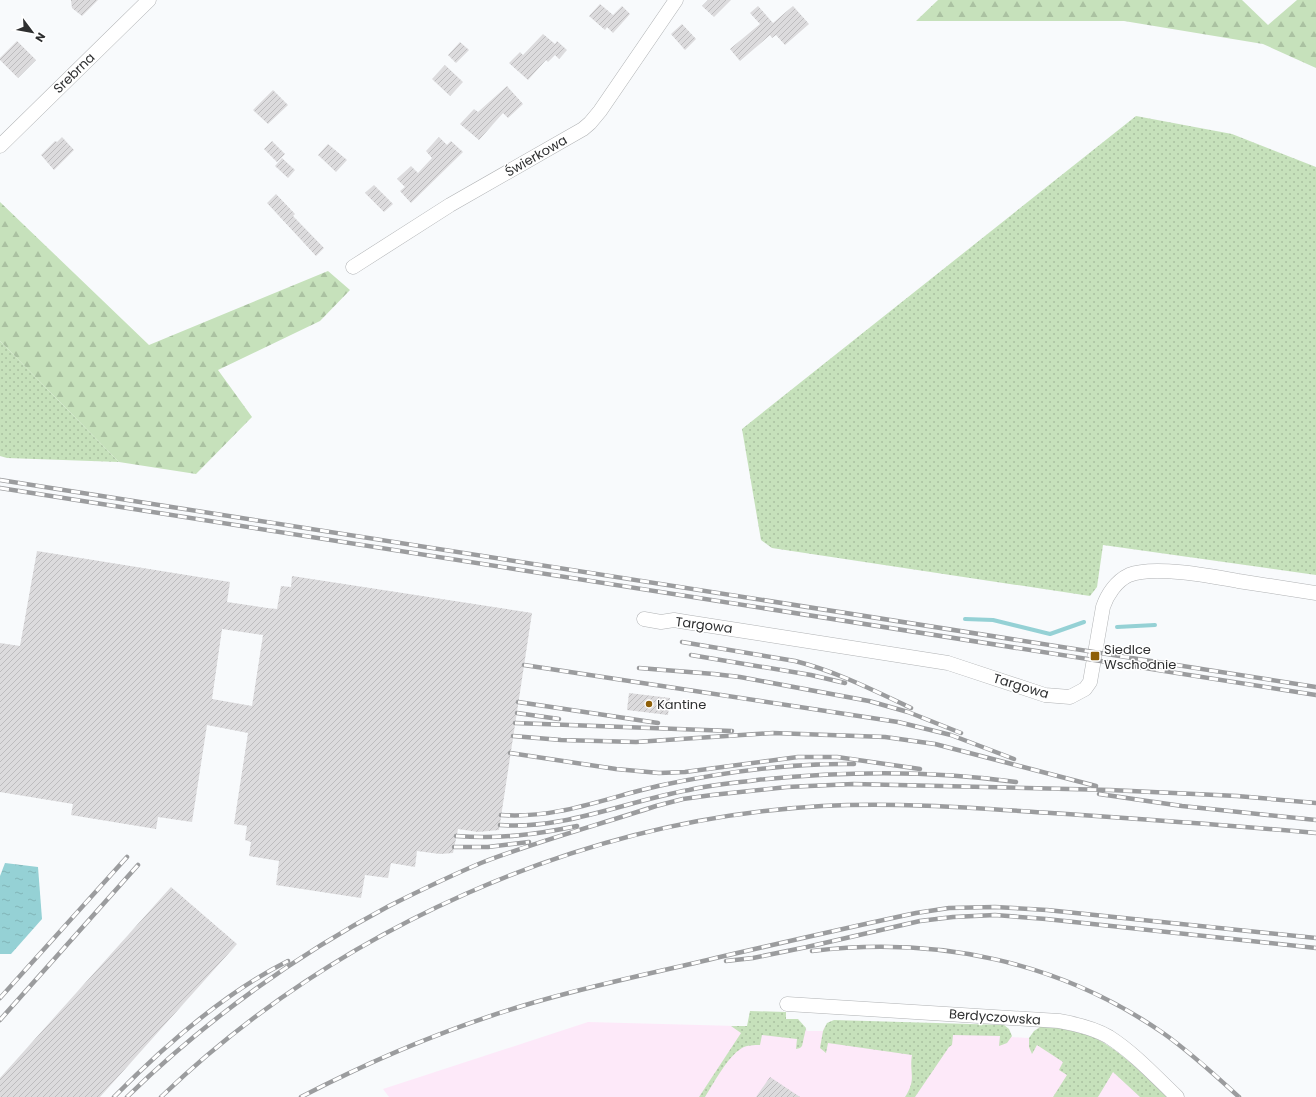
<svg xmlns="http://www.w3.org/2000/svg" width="1316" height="1097" viewBox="0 0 1316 1097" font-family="Poppins,sans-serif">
  <defs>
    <pattern id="grass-dots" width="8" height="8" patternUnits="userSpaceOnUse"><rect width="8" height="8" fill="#c6e1bb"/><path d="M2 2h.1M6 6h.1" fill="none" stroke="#aac1a1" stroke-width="1.8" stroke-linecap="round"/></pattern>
    <pattern id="forest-firs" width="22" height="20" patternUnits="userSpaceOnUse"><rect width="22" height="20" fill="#c6e1bb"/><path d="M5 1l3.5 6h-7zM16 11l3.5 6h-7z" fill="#aac1a1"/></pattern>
    <pattern id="water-ripples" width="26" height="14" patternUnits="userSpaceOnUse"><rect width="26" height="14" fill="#95d1d5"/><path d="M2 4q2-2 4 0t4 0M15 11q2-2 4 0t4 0" fill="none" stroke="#81b4b7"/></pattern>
    <pattern id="building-hatch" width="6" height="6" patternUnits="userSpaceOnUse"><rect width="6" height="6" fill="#dcdbdd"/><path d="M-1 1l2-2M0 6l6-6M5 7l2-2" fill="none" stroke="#bdbcbe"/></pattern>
  </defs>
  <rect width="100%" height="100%" fill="#f8fafc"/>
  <path fill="#fde9f9" d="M 588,1022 L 806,1028 L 807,1031 L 823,1031 L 824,1027 L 951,1031 L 1011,1037 L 1029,1038 L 1066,1035 L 1152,1097 L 389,1097 L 383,1089 Z"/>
  <path fill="url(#grass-dots)" d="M 1136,116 L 1232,134 L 1316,167 L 1316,575 L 1103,545 L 1097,587 L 1090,596 L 772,548 L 761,540 L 742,429 Z
    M 0,341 L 119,462 L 7,458 L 0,456 Z
    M 750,1011 L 786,1012 L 786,1019 L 798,1019 L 806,1028 L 802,1046 L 800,1048 L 796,1049 L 797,1039 L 762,1035 L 760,1045 C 754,1045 747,1045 742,1048 C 727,1057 714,1083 705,1097 L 699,1097 L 741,1033 L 731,1026 L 747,1026 Z
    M 834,1020 L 1004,1025 L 1009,1029 L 1012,1036 L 1007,1043 L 999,1046 L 1000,1036 L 953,1035 L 952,1045 L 949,1047 L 915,1097 L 905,1097 C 917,1078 909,1074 912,1055 L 828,1043 L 826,1053 L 820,1048 L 823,1031 L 827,1023 Z
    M 1040,1027 C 1049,1027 1059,1026 1068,1028 C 1109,1037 1138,1070 1168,1097 L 1140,1097 L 1113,1072 L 1098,1097 L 1053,1097 L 1067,1075 L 1059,1070 L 1063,1062 L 1037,1045 L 1032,1054 L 1029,1047 L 1029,1038 L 1034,1031 Z"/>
  <path fill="url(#forest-firs)" d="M 938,0 L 1242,0 L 1268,25 L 1297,0 L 1316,0 L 1316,68 L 1263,44 L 1124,21 L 916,21 Z
    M 0,202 L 149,345 L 328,271 L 350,290 L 320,321 L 218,370 L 252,417 L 196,474 L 119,462 L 0,341 Z"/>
  <path fill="url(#water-ripples)" d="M 5,863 L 38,867 L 42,919 L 11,954 L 0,954 L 0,876 Z"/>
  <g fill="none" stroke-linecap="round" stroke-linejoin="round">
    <path stroke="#95d1d5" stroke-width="4" d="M 965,619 L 993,620 L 1050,634 L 1084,622
      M 1117,627 L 1155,625"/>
  </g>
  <path fill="url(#building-hatch)" fill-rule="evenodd" d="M 71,0 L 98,0 L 82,16 L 72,8 Z
    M 708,0 L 731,0 L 714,17 L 702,6 Z
    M 600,4 L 613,15 L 622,6 L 630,14 L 613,33 L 607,27 L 605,30 L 589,16 Z
    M 758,6 L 773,23 L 793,6 L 809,24 L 785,45 L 776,35 L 772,38 L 770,35 L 740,61 L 730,49 L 760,24 L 750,13 Z
    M 682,24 L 696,39 L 685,50 L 671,34 Z
    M 543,34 L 555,44 L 557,41 L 567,50 L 559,59 L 555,55 L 548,62 L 546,60 L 528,80 L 509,63 L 520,52 L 523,55 Z
    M 17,41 L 36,60 L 18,78 L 0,60 L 0,58 Z
    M 460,42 L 469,50 L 456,63 L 448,55 Z
    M 445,65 L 463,82 L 450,96 L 432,79 Z
    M 507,86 L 523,104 L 508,118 L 503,113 L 479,140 L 460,124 L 474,109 L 478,112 Z
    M 273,90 L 288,105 L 268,124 L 253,110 Z
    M 62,137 L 74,150 L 54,170 L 41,155 L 55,141 L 57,142 Z
    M 439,137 L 447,145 L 451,141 L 463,152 L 411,203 L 400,191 L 405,187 L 397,179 L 411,166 L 418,173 L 432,158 L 426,151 Z
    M 272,141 L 285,154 L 277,162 L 264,149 Z
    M 328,144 L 347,160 L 336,172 L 318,155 Z
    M 282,158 L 295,170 L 288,178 L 275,166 Z
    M 374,185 L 393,204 L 384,212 L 365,193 Z
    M 276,194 L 295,214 L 293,216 L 324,248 L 316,256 L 267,203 Z
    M 37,551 L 230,582 L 227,602 L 267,608 L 277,609 L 281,586 L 291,587 L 292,576 L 532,613 L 499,830 L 478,832 L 458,829 L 453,853 L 440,854 L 417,851 L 415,867 L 391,863 L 388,878 L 365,875 L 361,898 L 276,885 L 279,861 L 249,856 L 251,842 L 245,840 L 247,826 L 234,824 L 248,733 L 207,725 L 192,822 L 158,817 L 156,829 L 71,815 L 73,804 L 0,792 L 0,643 L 20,646 ZM 222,629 L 263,635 L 252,706 L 212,699 Z
    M 629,693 L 670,698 L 668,715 L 627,710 Z
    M 171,887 L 237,944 L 100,1097 L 0,1097 L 0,1078 Z
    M 770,1077 L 800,1097 L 756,1097 Z"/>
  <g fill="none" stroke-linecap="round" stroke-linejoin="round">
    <defs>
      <path id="minor" d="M 0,146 L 149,0
        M 353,267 L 450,205 L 583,129 L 590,123 L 600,111 L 676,0
        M 644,619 L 661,622 L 674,620 L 686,622 L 948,663 L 1045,695 L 1070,697 L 1085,689 L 1090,682 L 1103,607 C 1107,595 1116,581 1129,575 C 1153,565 1211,576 1238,581 C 1264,585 1290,589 1316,593
        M 787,1004 L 1059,1021 C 1076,1024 1094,1028 1109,1037 C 1134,1053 1156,1077 1177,1097"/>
    </defs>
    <use href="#minor" stroke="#b0b2b4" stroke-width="15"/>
    <use href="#minor" stroke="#fff" stroke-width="14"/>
    <defs>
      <path id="rail" d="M 0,480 L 1316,687
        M 0,488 L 1316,695
        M 682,642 L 795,661 C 835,671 873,690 911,708
        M 691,655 L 811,675 L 845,683
        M 524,665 L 898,722 L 951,735 L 1014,759
        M 639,668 L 714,674 L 740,677 L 869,701 L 908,712 L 961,733
        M 518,702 L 658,723
        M 517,713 L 559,719
        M 515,723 L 732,731
        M 513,736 L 561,740 L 636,742 L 773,733 L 885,737 L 935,744 L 1096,786
        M 510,753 L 616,769 L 659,773 L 685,772 L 798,757 L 837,757 L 920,769
        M 1099,794 L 1182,806 L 1316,820
        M 501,815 C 557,819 605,798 658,786 C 722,772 789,763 854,764
        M 500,825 C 563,830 627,801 689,790 C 711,785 734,783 757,780 C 844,771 930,770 1016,782
        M 456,836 C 500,839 534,835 577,826
        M 454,847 L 488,847 L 529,842
        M 812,951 C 937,936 1059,961 1163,1033 C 1190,1052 1215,1075 1239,1097
        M 726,961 L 753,958 L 807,947 L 920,921 L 953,917 L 995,915 L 1046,919 L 1316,948
        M 0,998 L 127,857
        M 0,1020 L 138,865
        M 114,1097 C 163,1047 226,992 288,961
        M 127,1097 C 205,1021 293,957 389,906 C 419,891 450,876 481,863 C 538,841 598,825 656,806 L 683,799 L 712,795 L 787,787 L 853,784 L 1110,790 L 1237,796 L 1316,803
        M 161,1097 C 336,929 579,820 822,806 C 898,802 975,808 1051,813 C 1139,819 1228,825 1316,833
        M 301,1097 C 372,1060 446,1029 522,1006 C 587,986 654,973 720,957 C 785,942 850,927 916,913 L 949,908 L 995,907 L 1047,910 L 1316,938"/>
    </defs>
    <use href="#rail" stroke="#9b9c9e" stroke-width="4.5"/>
    <use href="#rail" stroke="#fff" stroke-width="3" stroke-dasharray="9" stroke-linecap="butt"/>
  </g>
  <g fill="#8e5f08" stroke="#fff" stroke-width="1.5">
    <rect x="1090" y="651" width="10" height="10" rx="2"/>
    <circle cx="649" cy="704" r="4"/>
  </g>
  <g text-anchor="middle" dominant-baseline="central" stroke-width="3" stroke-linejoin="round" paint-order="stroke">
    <g font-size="13" fill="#2e2f30" stroke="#fff">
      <text transform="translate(74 73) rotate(-44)">Srebrna</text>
      <text transform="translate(536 156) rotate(-30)">Świerkowa</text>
      <text transform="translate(704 625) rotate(7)">Targowa</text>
      <text transform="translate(1021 686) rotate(17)">Targowa</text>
      <text transform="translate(995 1017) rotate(4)">Berdyczowska</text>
    </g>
    <g font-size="13" fill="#2e2f30" stroke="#fff" text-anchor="start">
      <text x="1104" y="649">Siedlce<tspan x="1104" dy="15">Wschodnie</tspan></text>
      <text x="657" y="704">Kantine</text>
    </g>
  </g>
  <g transform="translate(32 32) rotate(122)" stroke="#ffffff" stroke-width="3" paint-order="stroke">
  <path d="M0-3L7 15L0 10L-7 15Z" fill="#2e2f30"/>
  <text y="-6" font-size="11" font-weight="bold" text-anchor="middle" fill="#2e2f30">N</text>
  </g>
</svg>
